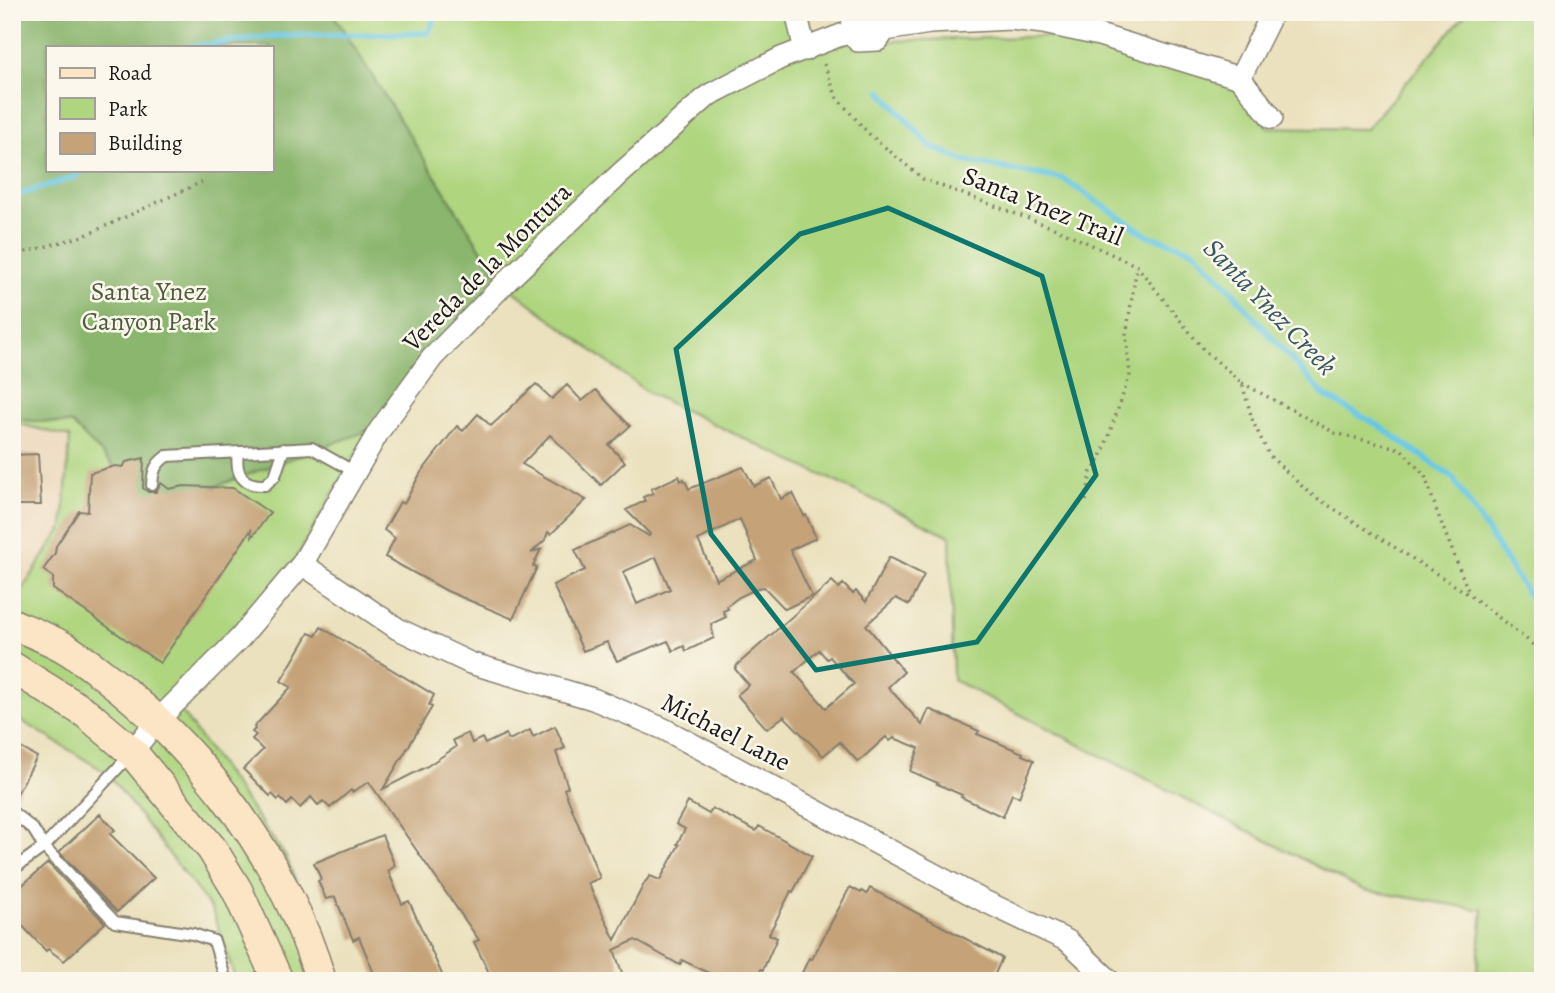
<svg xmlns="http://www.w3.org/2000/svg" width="1555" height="993" viewBox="0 0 1555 993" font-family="Alegreya,serif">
  <rect width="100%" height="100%" fill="#fbf7ec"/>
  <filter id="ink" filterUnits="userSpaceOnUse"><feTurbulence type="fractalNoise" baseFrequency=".0143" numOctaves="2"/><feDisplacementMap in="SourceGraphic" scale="14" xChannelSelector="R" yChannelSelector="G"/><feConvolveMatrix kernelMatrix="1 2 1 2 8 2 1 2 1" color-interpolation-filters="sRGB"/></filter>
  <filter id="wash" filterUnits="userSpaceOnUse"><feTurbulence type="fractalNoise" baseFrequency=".00686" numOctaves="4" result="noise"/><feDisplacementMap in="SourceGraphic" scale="28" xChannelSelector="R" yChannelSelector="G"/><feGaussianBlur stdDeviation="1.57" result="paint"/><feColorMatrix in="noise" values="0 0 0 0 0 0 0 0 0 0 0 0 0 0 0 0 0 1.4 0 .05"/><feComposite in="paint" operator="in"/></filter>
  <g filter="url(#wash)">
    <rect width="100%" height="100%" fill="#ebe1be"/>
    <path fill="#ecd7ba" d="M 12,419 L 72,424 L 63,527 L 12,605 Z"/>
    <path fill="#afd57f" stroke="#66784e" stroke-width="2" fill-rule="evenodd" d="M 12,12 L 806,12 L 814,43 L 1099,35 L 1238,84 L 1267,127 L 1366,129 L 1467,12 L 1543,12 L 1543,981 L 1476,981 L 1483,910 L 1363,890 L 953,680 L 950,536 L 648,393 L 501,281 L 371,427 L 295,560 L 173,700 L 286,857 L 335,981 L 236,981 L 212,910 L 107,773 L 12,715 L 12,605 L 63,527 L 70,437 L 12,422 ZM 47,47 L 271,47 L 271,170 L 47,170 Z"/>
    <path fill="#8bb66e" stroke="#546945" stroke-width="2" fill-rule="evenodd" d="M 12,12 L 332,12 L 501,281 L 373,429 L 156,508 L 72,424 L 12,419 ZM 47,47 L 271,47 L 271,170 L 47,170 Z"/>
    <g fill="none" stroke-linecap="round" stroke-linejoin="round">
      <path stroke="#64c6e2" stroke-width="6" d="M 190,47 L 274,36 L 428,33 L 438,12
        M 881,91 L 930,146 L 964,161 L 1063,179 L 1147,235 L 1193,250 L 1225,283 L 1273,339 L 1325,396 L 1379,426 L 1453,478 L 1528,595 L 1543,605
        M 12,197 L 75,177 L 82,170"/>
    </g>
    <g id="blocks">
      <path fill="#c5a278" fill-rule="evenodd" d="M 536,384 L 552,399 L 567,385 L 582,401 L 596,390 L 630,426 L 609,445 L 625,462 L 601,485 L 550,435 L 522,464 L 586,500 L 551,534 L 548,532 L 545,540 L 531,553 L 541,549 L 533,566 L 537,567 L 513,619 L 447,591 L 385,557 L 395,538 L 384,530 L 400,502 L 404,504 L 420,474 L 457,426 L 463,431 L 478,414 L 491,426 Z
        M 38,454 L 41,505 L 12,505 L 12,455 Z
        M 144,458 L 143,488 L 148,492 L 156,492 L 161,483 L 169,489 L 184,486 L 233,488 L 270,513 L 252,537 L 251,530 L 160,663 L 53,589 L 53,577 L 43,570 L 55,553 L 56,546 L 79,511 L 88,512 L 90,473 L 115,466 L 123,467 L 126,462 Z
        M 743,467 L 754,486 L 771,478 L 781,499 L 793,493 L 804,516 L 806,515 L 816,538 L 790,550 L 812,596 L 785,609 L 764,587 L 758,588 L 739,597 L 727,606 L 728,609 L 723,611 L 726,617 L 711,624 L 714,638 L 686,651 L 684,646 L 673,651 L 668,641 L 617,661 L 607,642 L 583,651 L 553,585 L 585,570 L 575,550 L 630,525 L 649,536 L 650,534 L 626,510 L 645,501 L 643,497 L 653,493 L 651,489 L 679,476 L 681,481 L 684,479 L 689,489 ZM 740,519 L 757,560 L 716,580 L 698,540 ZM 656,557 L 670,589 L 637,604 L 623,572 Z
        M 889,557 L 924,575 L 909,605 L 896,598 L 866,625 L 904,672 L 888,687 L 922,725 L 929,709 L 979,731 L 977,734 L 1023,753 L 1022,755 L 1034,760 L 1019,797 L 1012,794 L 1003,817 L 961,797 L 962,795 L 937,784 L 938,783 L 910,771 L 919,748 L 894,738 L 890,741 L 886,737 L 858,762 L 840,742 L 823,756 L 784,716 L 767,729 L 737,695 L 749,685 L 735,669 L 737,665 L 832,581 L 839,588 L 843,584 L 853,594 L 856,591 L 866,602 ZM 819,650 L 827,659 L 830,657 L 854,684 L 826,708 L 794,672 Z
        M 321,627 L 434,695 L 429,705 L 432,707 L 383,789 L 426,767 L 456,747 L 453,740 L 468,733 L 472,743 L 482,738 L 485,744 L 506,734 L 509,740 L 530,730 L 533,737 L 555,726 L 565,748 L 556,752 L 568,787 L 564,789 L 600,878 L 588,883 L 615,940 L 645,882 L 650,876 L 660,880 L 679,845 L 677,844 L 685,829 L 676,824 L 688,802 L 709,814 L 712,808 L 756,831 L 759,826 L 812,856 L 793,892 L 791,891 L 769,934 L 777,938 L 763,970 L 761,969 L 755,981 L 725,981 L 682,960 L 680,965 L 635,940 L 614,950 L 625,981 L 493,981 L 474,942 L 479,940 L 369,782 L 352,792 L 351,790 L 330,808 L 323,801 L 318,805 L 311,797 L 300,808 L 292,800 L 287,805 L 280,798 L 278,800 L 272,794 L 270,796 L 243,769 L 263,750 L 252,739 L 256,735 L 252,732 L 255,729 L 254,727 L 291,687 L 281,681 L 309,633 L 316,636 Z
        M 12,743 L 37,757 L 12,803 Z
        M 100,814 L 115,830 L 110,834 L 154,878 L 117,912 L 59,852 Z
        M 382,835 L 395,866 L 388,871 L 402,904 L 409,901 L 445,981 L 377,981 L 359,937 L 353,940 L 335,897 L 326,899 L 318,881 L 321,879 L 314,863 Z
        M 48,863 L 105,923 L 64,961 L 48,949 L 46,951 L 16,919 L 19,916 L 12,908 L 12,894 Z
        M 850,887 L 861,893 L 862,891 L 867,894 L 870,888 L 1002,958 L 992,981 L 798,981 L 809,958 L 812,959 Z"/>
    </g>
  </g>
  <g filter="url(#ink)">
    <use href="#blocks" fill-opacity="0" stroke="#847e6d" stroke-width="2"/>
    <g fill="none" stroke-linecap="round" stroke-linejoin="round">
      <defs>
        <path id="lane" d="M 238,452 C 235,474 242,486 265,485 L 275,476 L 284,449
          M 152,485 C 153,471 155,464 167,456 L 312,448 L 355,472
          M 131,754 L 44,847 L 115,922 L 193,934 L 214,941 L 226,981
          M 12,812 L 33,829 L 44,847 L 12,870"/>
        <path id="street" d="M 796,12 L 805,50
          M 849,32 L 858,41 L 878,40 L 885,30 L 930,23 L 1011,19 L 1043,23 L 1099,35 L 1240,78 L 1272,118
          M 1240,78 L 1273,12
          M 302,564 L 398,629 L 470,663 L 593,699 L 664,729 L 982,900 L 1068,941 L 1110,981
          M 132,752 L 156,722 L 240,638 L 302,564 L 379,431 L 432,358 L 507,281 L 620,174 L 709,95 L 781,58 L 849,32 L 853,23 L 876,22 L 885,30"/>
        <path id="secondary" d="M 12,624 C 31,632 53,640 70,651 C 185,728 281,847 321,981
          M 12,667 L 86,713 L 132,752 L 212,849 L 237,890 L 278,981"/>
      </defs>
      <use href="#lane" stroke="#847e6d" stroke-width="14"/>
      <use href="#street" stroke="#847e6d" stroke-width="24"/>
      <use href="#secondary" stroke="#847e6d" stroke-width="33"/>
      <path stroke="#847e6d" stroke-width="3.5" stroke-dasharray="2 5" stroke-linecap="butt" d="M 824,64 L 837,98 L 868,133 L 923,179 L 1064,232 L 1137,266 L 1203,349 L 1242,383 L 1253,422 L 1269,455 L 1309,493 L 1470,595 L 1530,642 L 1543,655
        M 12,256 L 86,235 L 202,182
        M 1242,383 L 1335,433 L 1401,449 L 1425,476 L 1437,512 L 1469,593
        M 1086,501 L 1091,472 L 1100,460 L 1130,375 L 1126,335 L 1137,266"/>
      <use href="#lane" stroke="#fff" stroke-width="10"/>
      <use href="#street" stroke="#fff" stroke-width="21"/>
      <use href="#secondary" stroke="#fce5c4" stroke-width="30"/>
    </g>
  </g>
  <path fill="none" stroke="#0f766e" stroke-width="5" stroke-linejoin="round" d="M 888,208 L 1042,276 L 1096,475 L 977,642 L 816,670 L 711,534 L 676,349 L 800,234 Z"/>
  <g text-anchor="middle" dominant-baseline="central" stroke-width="5" stroke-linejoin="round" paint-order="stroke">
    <g font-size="26" fill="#1c1c1c" stroke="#fbf7ec">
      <text transform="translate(1043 206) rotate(22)">Santa Ynez Trail</text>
      <text transform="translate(487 267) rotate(-45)">Vereda de la Montura</text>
      <text transform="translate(726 732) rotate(27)">Michael Lane</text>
    </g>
    <g font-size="26" fill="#4f5d3f" stroke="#fbf7ec">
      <text x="149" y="291">Santa Ynez<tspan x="149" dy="30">Canyon Park</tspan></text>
    </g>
    <g font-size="28" font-style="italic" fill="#355861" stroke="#fbf7ec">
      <text transform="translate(1270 307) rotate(46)">Santa Ynez Creek</text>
    </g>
  </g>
  <rect width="1555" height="993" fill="none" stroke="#fbf7ec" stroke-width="42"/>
  <rect x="46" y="46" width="228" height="126" fill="#fbf7ec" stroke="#a29f99" stroke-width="2"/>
  <rect x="60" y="68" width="35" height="10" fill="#fce5c4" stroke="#a29f99" stroke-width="2"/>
  <text x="108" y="80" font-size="21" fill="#1c1c1c">Road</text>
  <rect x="60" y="98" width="35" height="21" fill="#afd57f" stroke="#a29f99" stroke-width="2"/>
  <text x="108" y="116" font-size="21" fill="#1c1c1c">Park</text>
  <rect x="60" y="133" width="35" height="21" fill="#c5a278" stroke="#a29f99" stroke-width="2"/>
  <text x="108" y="150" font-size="21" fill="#1c1c1c">Building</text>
</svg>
